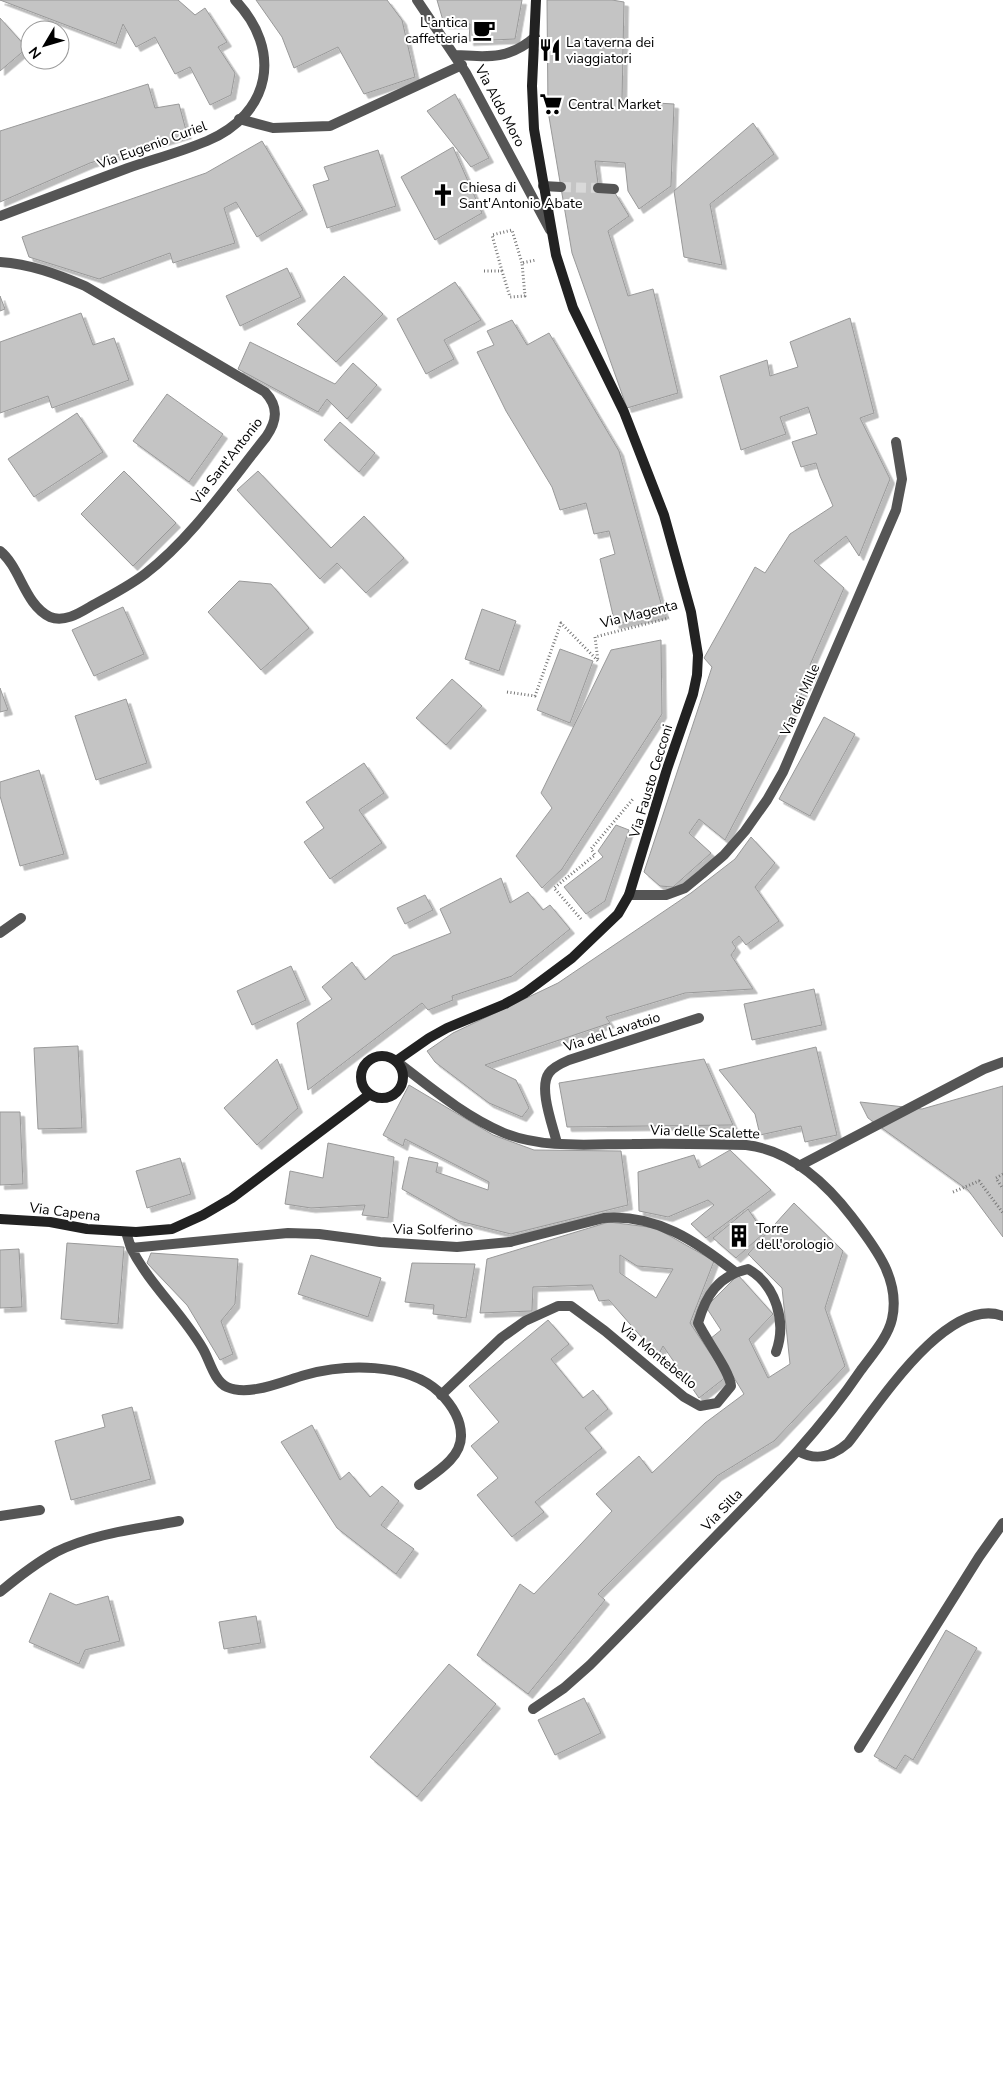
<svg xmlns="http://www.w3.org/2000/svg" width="1003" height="2087" viewBox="0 0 1003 2087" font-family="'Nunito Sans',sans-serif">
  <defs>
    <filter id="shadow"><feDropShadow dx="4.5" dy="4.5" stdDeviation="0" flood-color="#0004"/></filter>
  </defs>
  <rect width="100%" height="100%" fill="#fff"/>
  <path fill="#c4c4c4" stroke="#999" fill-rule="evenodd" filter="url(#shadow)" d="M 0,0 L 178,0 L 195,15 L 205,8 L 227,42 L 218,47 L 235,73 L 231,95 L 210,105 L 190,67 L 175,74 L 155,37 L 136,47 L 123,24 L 116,44 Z
    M 256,0 L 387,0 L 402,20 L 415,77 L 364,94 L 338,47 L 294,68 L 282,37 Z
    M 437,0 L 522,0 L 515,39 L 469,41 L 470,24 L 444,24 Z
    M 547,0 L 612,0 L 624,2 L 622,101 L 674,104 L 671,186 L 639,209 L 628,191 L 625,163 L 595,161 L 599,191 L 615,193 L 629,216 L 608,231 L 628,296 L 653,289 L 678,393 L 627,408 L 572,253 L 548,111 Z
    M 0,18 L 27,48 L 0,71 Z
    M 148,84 L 155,108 L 179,104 L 187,134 L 90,163 L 0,202 L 0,131 Z
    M 455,94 L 489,158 L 471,167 L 427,111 Z
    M 753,123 L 774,154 L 710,204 L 722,265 L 684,257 L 674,191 Z
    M 262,141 L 303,210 L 257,237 L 236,202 L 224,208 L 235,243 L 173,263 L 170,253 L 99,279 L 29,257 L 22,237 L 206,173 Z
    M 453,147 L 482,213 L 435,240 L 401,177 Z
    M 378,150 L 396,206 L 327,228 L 313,185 L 329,180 L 324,167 Z
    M 287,268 L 301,297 L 240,326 L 226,296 Z
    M 344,276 L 383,314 L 336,362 L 297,324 Z
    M 455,282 L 481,320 L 444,340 L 454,359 L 426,374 L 397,319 Z
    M 0,296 L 5,309 L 0,311 Z
    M 81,313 L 93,345 L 114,338 L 129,380 L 52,408 L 48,396 L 0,413 L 0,342 Z
    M 850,318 L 874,413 L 860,418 L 890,479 L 859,556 L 846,536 L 814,561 L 844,588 L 810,665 L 815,668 L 725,840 L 699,819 L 689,833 L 711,853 L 673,887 L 660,886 L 644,872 L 712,667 L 704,658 L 755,567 L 765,573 L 790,534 L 833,506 L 820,476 L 816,463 L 801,467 L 792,442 L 817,434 L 808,407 L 780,417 L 786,434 L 741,450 L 720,376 L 767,360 L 770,376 L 798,367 L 790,342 Z
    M 512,320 L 527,345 L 549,333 L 619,451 L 664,614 L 615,624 L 600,559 L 615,554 L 609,531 L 594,534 L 586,503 L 560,510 L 552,487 L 506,411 L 477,352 L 494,345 L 487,331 Z
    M 250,342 L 335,384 L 353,363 L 377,385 L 347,419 L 327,399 L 318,412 L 238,369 Z
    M 167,394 L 223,434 L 189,482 L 133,441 Z
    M 77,413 L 103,452 L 34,497 L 8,459 Z
    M 340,422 L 375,453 L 359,472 L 324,440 Z
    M 124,471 L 176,523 L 133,566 L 81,514 Z
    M 258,471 L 331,548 L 364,516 L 404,558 L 366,593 L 337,563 L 320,579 L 237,490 Z
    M 239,581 L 271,584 L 309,628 L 261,670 L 208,612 Z
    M 123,607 L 144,654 L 94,676 L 72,630 Z
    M 482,609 L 516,621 L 499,671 L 465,659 Z
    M 661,640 L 662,714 L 562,869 L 542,888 L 516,856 L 552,808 L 541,793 L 611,650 Z
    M 560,649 L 593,661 L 570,723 L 537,710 Z
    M 452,679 L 482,706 L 446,745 L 416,718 Z
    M 0,688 L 8,710 L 0,712 Z
    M 126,699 L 147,763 L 96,780 L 75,716 Z
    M 824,717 L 855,734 L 810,816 L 779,799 Z
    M 364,763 L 384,793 L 359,810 L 382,843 L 330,879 L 304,842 L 324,828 L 306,802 Z
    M 39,770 L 64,854 L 20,866 L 0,796 L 0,782 Z
    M 616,825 L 629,830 L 605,901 L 586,914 L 564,887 L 603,857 L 598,851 Z
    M 751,837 L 775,863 L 755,887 L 779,921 L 746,945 L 739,936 L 732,942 L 736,948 L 731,955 L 753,989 L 685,993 L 606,1017 L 610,1023 L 485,1065 L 516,1080 L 529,1108 L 522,1117 L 489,1103 L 435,1062 L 427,1051 L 453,1033 L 558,983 L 691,893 L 735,859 Z
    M 501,878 L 510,903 L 528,892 L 543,910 L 550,905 L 570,929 L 512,976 L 452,996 L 453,1000 L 428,1010 L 422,1003 L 308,1090 L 297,1023 L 332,999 L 322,987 L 352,962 L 365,980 L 393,956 L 451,933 L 440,909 Z
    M 425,895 L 433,910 L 405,924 L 397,908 Z
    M 291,966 L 306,1000 L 252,1025 L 237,991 Z
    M 814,989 L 822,1025 L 752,1040 L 744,1004 Z
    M 78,1046 L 82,1128 L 38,1129 L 34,1048 Z
    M 816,1047 L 837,1135 L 805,1142 L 801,1126 L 760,1135 L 755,1114 L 719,1070 Z
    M 277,1059 L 298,1108 L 257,1145 L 224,1108 Z
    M 704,1059 L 733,1125 L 567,1127 L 559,1083 Z
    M 409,1085 L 493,1135 L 534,1150 L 621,1151 L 628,1205 L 511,1234 L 459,1221 L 402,1189 L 409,1157 L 438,1163 L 436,1172 L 488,1190 L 489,1182 L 405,1139 L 403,1146 L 383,1135 Z
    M 1003,1086 L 1003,1237 L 968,1190 L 868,1118 L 860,1102 L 922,1109 Z
    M 0,1112 L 20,1112 L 23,1184 L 0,1185 Z
    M 328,1143 L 394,1157 L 388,1218 L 362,1215 L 365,1205 L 311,1208 L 285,1204 L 290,1171 L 323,1178 Z
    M 730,1150 L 771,1190 L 706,1238 L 691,1224 L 714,1205 L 708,1200 L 668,1217 L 639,1211 L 638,1172 L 694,1155 L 699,1168 Z
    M 180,1158 L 191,1194 L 147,1208 L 136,1171 Z
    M 794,1203 L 843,1251 L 825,1308 L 845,1366 L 774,1441 L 717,1476 L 598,1594 L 605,1600 L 528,1694 L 477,1655 L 520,1584 L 534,1594 L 612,1511 L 596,1494 L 639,1456 L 652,1473 L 705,1423 L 744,1394 L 710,1339 L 721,1330 L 706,1307 L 738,1275 L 773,1314 L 749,1339 L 768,1378 L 790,1364 L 782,1288 L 748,1254 Z
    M 748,1209 L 764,1233 L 736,1258 L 713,1238 Z
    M 609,1222 L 656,1228 L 714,1261 L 690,1323 L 726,1377 L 699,1398 L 663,1346 L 658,1356 L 609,1300 L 599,1301 L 592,1285 L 533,1287 L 532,1311 L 480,1313 L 487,1259 ZM 620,1255 L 637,1266 L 673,1269 L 656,1298 L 620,1273 Z
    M 67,1243 L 124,1247 L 118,1324 L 61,1319 Z
    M 19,1249 L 22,1307 L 0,1308 L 0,1250 Z
    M 151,1253 L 238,1259 L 235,1304 L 221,1321 L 233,1354 L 220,1360 L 187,1305 L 147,1263 Z
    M 311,1255 L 381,1278 L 368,1317 L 298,1294 Z
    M 412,1263 L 475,1264 L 466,1318 L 433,1314 L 434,1305 L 405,1302 Z
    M 548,1320 L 569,1344 L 551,1359 L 583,1398 L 593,1390 L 608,1409 L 585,1428 L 602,1448 L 535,1502 L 544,1512 L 512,1537 L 477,1495 L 498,1478 L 471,1446 L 499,1422 L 469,1386 Z
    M 132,1407 L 151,1479 L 71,1500 L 55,1441 L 105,1427 L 102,1415 Z
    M 312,1425 L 340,1480 L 349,1472 L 370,1497 L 382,1486 L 399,1501 L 381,1525 L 414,1549 L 396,1574 L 337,1528 L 281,1442 Z
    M 50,1593 L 76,1605 L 108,1596 L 120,1641 L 85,1650 L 79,1664 L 29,1642 Z
    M 256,1616 L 261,1643 L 224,1649 L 219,1622 Z
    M 946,1630 L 977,1648 L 913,1760 L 905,1755 L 896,1769 L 874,1756 Z
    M 449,1664 L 496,1704 L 417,1797 L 370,1757 Z
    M 584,1698 L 601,1733 L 555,1755 L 538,1720 Z"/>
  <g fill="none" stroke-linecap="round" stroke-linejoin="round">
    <path stroke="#d9d9d9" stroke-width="10" stroke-dasharray="10 5" stroke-linecap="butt" d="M 561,187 L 598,188"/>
    <path stroke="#777" stroke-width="3" stroke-dasharray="1 2.5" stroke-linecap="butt" d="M 484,271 L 502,271 L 510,297 L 525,296 L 522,263 L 536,260
      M 502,271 L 492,235 L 512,230 L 522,263
      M 507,692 L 535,696 L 561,623 L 598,661 L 595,637 L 669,618
      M 581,919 L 554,888 L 595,855 L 591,849 L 633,799
      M 1003,1174 L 996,1178 L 1003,1189
      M 953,1192 L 979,1181 L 1003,1213"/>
    <path stroke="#555" stroke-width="10" d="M 557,1143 C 553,1126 538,1088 549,1073 C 553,1067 562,1063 569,1060 L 699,1018
      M 510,1242 L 604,1218 C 656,1214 696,1241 735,1272
      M 441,1395 L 501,1338 L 525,1321 L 558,1306 L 571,1306 L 605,1331 L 684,1397 L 700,1406 L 717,1403 L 731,1386 C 730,1371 706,1340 698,1323 C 706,1295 718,1276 748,1269 C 776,1285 787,1322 776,1352"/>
    <path stroke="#555" stroke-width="10" d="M 239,119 L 273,128 L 330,126 L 462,65
      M 543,186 L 561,187
      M 598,188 L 614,189
      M 799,1166 L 984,1069 L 1003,1062"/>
    <path stroke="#555" stroke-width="10" d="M 417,0 L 466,73 L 550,230
      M 455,55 C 487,57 509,60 535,37
      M 0,216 C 43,200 85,184 128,168 C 154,159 181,152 207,141 C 271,114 283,50 235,0
      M 0,262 C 30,264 57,274 85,286 L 265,392 C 279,407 277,421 266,437 C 229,483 192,538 145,574 C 129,586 110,596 93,605 C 81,612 65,623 50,617 C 24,604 21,568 0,551
      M 629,895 L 666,895 L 685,888 L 702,874 L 724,855 L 745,831 L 767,800 L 783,772 L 896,510 L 902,479 L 896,442
      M 0,933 L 21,918
      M 396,1061 C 430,1087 464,1116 504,1133 C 543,1149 591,1144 632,1144 C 670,1143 708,1144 746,1145 C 790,1150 826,1183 852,1217 C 874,1246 901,1279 892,1319 C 888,1337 872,1355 861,1370 C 819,1432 772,1479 720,1532 C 677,1576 634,1621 590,1665 L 564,1688 L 533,1709
      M 126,1232 L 131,1248 L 288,1233 L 319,1234 L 380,1242 L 457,1247 L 510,1242
      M 131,1248 C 150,1285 182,1313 203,1349 C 210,1361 214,1381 227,1387 C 249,1397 283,1381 305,1375 C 344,1364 407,1362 439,1392 C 450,1403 461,1419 461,1435 C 462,1458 435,1473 419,1485
      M 798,1451 C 817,1462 833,1456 848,1443 C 878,1405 947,1295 1003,1316
      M 0,1516 L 40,1510
      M 0,1592 C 18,1577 36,1563 56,1552 C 94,1533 138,1529 179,1521
      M 859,1748 L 979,1557 L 1003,1523"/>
    <path stroke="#222" stroke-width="10" d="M361 1077a21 21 0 1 1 42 0a21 21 0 1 1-42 0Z
      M 396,1061 L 429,1038 L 447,1028 L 505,1004 L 525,993 L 572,958 L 618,914 L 629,895 L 667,769 L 693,694 L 697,675 L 698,655 L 691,612 L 664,515 L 624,412 L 573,308 L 556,255 L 534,129 L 532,86 L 536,0
      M 0,1219 L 50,1222 L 87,1229 L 136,1232 L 172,1229 L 203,1215 L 232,1198 L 370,1094"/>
  </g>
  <defs>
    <symbol id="cafe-bare" viewBox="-9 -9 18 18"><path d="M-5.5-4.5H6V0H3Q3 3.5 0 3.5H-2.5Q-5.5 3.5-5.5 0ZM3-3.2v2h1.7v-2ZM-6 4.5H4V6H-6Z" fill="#000" stroke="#fff" stroke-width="2.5" paint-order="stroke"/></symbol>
    <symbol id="restaurant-bare" viewBox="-9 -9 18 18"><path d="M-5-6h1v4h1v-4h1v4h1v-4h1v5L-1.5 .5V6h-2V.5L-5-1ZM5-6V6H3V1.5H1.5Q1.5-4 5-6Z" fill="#000" stroke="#fff" stroke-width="2.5" paint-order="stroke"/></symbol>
    <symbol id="supermarket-bare" viewBox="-9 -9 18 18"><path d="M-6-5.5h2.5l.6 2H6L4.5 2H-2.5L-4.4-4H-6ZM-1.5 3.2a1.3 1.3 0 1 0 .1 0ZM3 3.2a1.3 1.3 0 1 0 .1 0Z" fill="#000" stroke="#fff" stroke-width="2.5" paint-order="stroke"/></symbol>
    <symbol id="church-bare" viewBox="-9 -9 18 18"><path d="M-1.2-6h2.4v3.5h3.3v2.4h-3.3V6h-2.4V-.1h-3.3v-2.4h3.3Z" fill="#000" stroke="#fff" stroke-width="2.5" paint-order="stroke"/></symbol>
    <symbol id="building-bare" viewBox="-9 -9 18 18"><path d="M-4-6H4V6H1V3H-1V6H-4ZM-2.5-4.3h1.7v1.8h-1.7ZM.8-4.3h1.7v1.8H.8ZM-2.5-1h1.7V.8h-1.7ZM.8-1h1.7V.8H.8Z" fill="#000" stroke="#fff" stroke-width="2.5" paint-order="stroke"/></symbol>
  </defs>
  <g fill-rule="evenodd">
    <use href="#cafe-bare" x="468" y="14" width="32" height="32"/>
    <use href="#restaurant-bare" x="534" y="34" width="32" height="32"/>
    <use href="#supermarket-bare" x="535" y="88" width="32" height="32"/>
    <use href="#church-bare" x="427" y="179" width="32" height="32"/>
    <use href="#building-bare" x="723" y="1220" width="32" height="32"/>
  </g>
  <g text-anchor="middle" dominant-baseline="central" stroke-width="4" stroke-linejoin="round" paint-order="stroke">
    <g font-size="14" fill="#000" stroke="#fff" text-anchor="start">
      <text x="468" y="22" text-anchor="end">L'antica<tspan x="468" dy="16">caffetteria</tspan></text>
      <text x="566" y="42">La taverna dei<tspan x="566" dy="16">viaggiatori</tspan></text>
      <text x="568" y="104">Central Market</text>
      <text x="459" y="187">Chiesa di<tspan x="459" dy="16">Sant'Antonio Abate</tspan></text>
      <text x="756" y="1228">Torre<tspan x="756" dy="16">dell'orologio</tspan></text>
    </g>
    <g font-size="14" fill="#000" stroke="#fff">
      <text transform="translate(500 106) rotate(62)">Via Aldo Moro</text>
      <text transform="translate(152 145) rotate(-20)">Via Eugenio Curiel</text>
      <text transform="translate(227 461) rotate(-52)">Via Sant'Antonio</text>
      <text transform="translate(639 614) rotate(-14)">Via Magenta</text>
      <text transform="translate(800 700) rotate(-66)">Via dei Mille</text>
      <text transform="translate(651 781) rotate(-73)">Via Fausto Cecconi</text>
      <text transform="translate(612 1032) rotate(-18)">Via del Lavatoio</text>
      <text transform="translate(705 1132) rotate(2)">Via delle Scalette</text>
      <text transform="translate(65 1212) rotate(7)">Via Capena</text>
      <text transform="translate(433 1230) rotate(1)">Via Solferino</text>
      <text transform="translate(658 1356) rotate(39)">Via Montebello</text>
      <text transform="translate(722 1510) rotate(-46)">Via Silla</text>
    </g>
  </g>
  <g transform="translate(45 45) rotate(232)"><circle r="24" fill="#ffffff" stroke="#999999"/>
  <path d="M0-4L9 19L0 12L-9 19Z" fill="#000000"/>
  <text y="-8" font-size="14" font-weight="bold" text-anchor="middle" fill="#000000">N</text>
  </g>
</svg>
